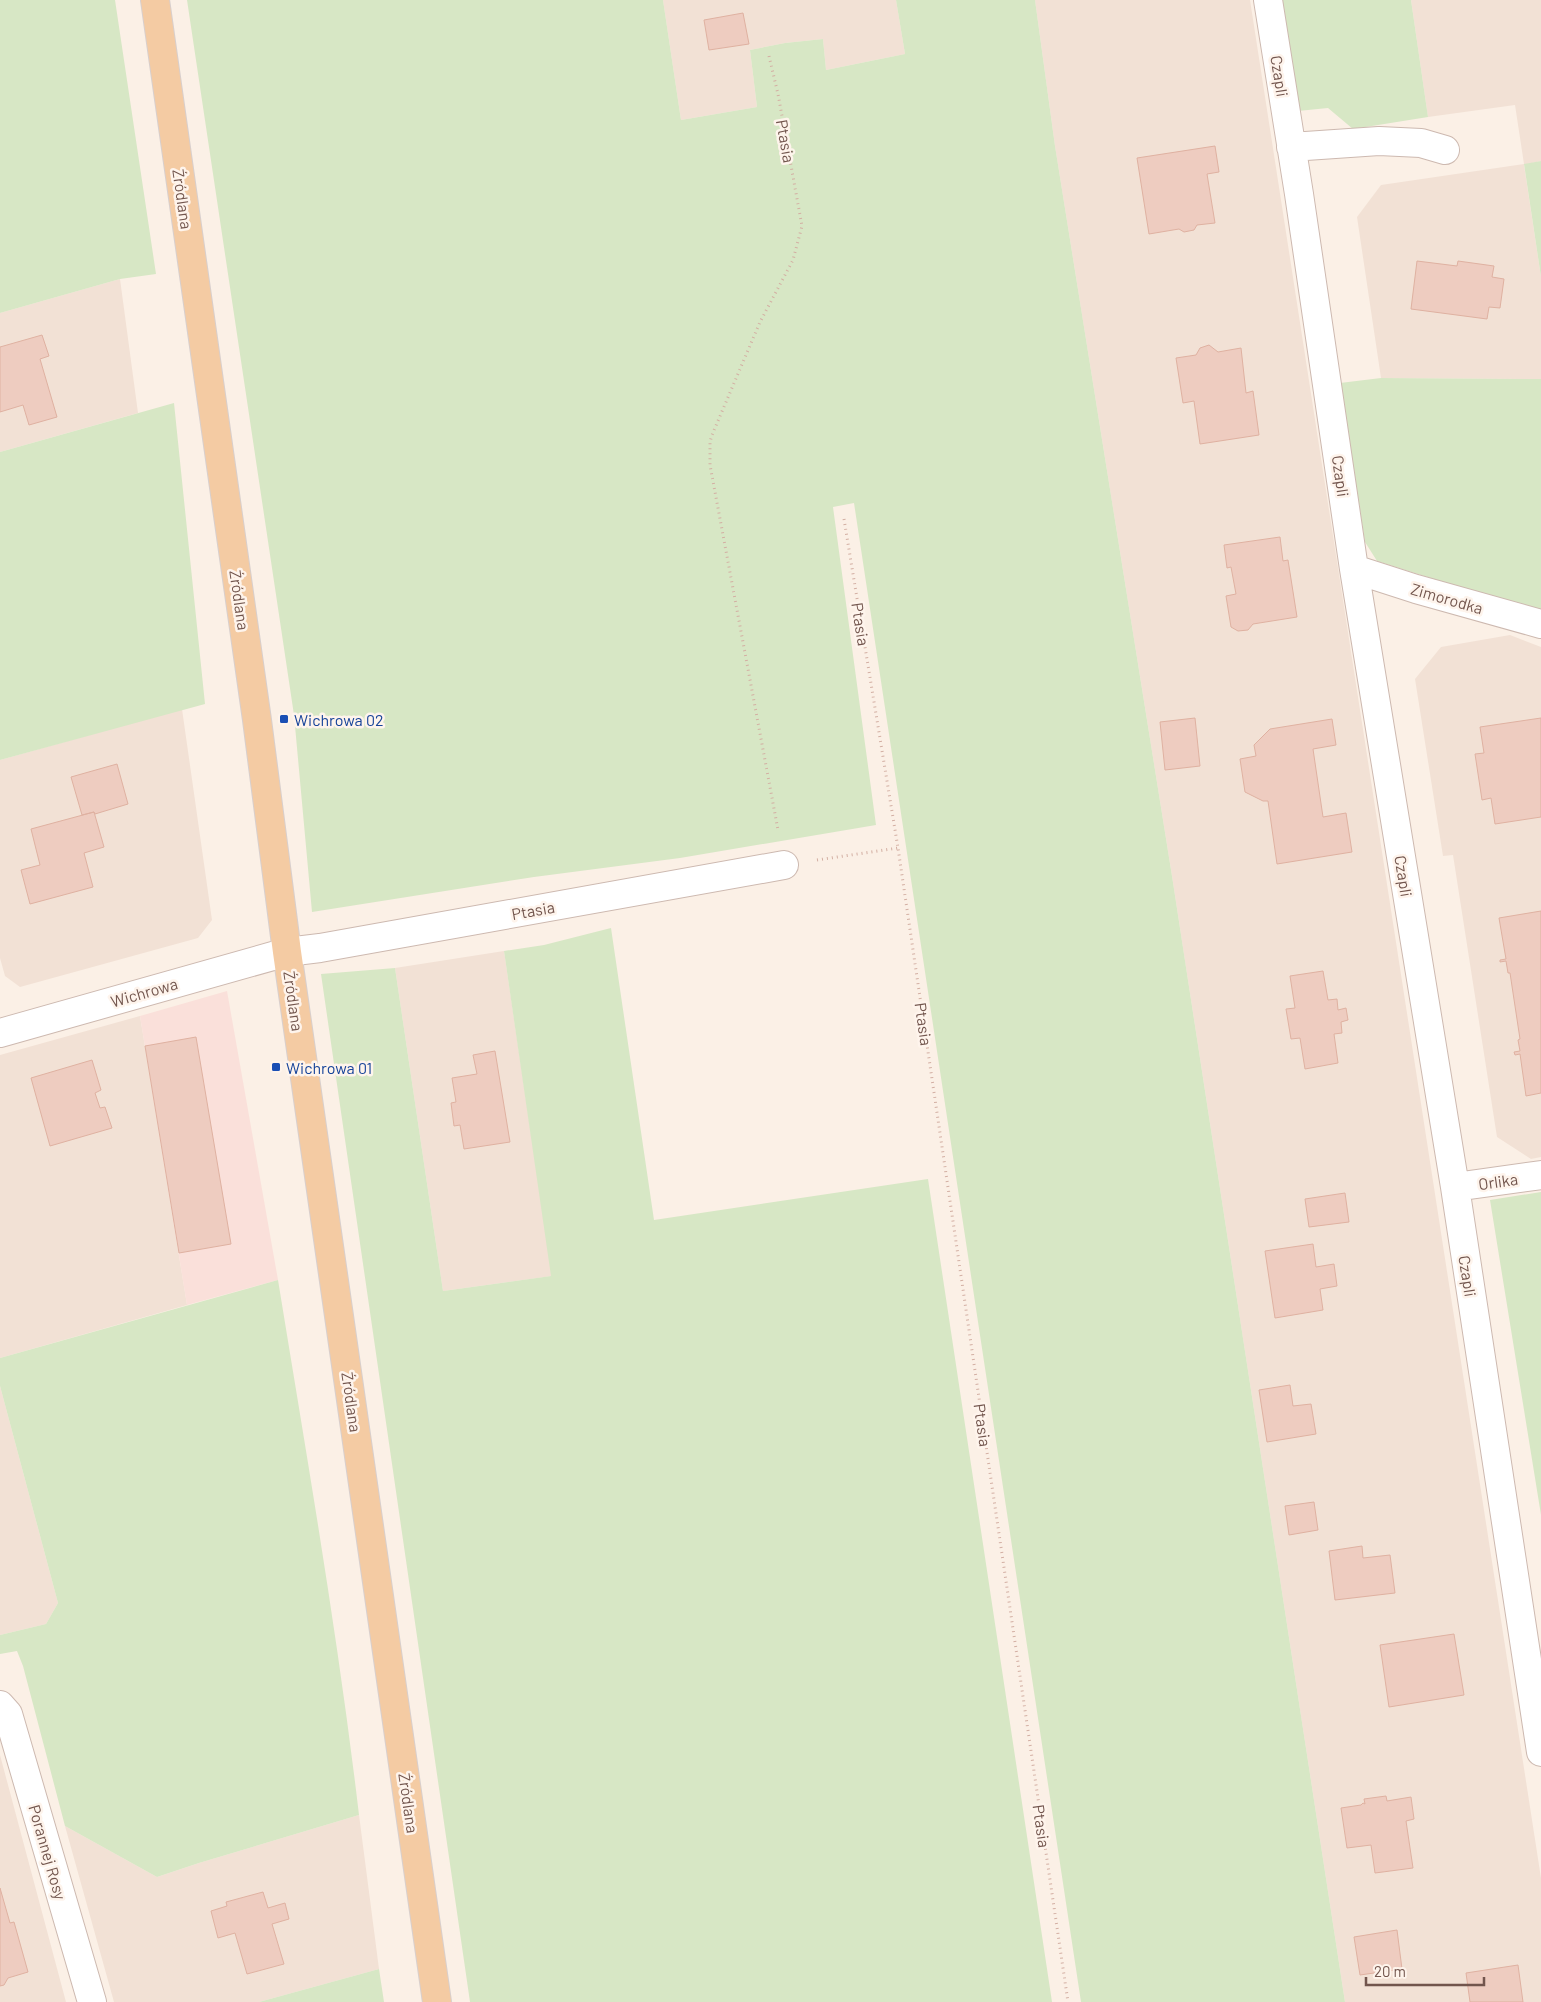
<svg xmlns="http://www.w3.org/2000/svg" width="1541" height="2002" viewBox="0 0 1541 2002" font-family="Barlow,sans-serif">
  <rect width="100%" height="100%" fill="#fbf0e6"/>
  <path fill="#f2e1d5" d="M 663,0 L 896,0 L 905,54 L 826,70 L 823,39 L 785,43 L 750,50 L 757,107 L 681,120 Z
    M 1035,0 L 1250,0 L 1541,1878 L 1541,2002 L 1345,2002 L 1172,876 L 1055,146 Z
    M 1411,0 L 1541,0 L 1541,161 L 1524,165 L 1541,277 L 1541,379 L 1381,378 L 1357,217 L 1381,185 L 1524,164 L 1515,105 L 1428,117 Z
    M 120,279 L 138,413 L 0,452 L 0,313 Z
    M 1510,635 L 1541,647 L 1541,1157 L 1531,1159 L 1497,1137 L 1453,855 L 1443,856 L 1415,679 L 1441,647 Z
    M 182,709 L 212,920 L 198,938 L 20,987 L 5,976 L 0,958 L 0,760 Z
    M 504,951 L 552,1276 L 443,1291 L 395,968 Z
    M 140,1016 L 187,1305 L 0,1358 L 0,1055 Z
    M 0,1386 L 58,1603 L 46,1624 L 0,1635 Z
    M 0,1755 L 66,2002 L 0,2002 Z
    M 359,1815 L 379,1969 L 259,2002 L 114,2002 L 65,1826 L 157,1877 L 199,1863 Z"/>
  <path fill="#fae0da" d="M 227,991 L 278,1280 L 187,1305 L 140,1016 Z"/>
  <path fill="#d7e7c5" d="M 0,0 L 115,0 L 156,274 L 120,279 L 0,313 Z
    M 187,0 L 663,0 L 681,120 L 757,107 L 750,50 L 785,43 L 823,39 L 826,70 L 905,54 L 896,0 L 1035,0 L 1055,146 L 1172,876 L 1345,2002 L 1081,2002 L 854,503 L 833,507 L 876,825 L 680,858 L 534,877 L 312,912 L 294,715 Z
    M 1281,0 L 1411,0 L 1428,117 L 1353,129 L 1328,108 L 1298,111 Z
    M 1541,161 L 1541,277 L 1524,164 Z
    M 1381,378 L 1541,379 L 1541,610 L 1503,601 L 1377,561 L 1365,542 L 1340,383 Z
    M 174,403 L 205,704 L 0,760 L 0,452 Z
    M 611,928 L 654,1220 L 928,1179 L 1052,2002 L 470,2002 L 321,974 L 395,968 L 443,1291 L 551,1276 L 504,951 L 544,945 Z
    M 1541,1192 L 1541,1515 L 1490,1200 Z
    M 278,1280 C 307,1458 338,1636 359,1815 L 199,1863 L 157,1877 L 65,1826 L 23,1666 L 17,1651 L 0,1654 L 0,1635 L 46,1624 L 58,1603 L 0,1386 L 0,1358 Z
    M 379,1969 L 384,2002 L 259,2002 Z"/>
  <path fill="#eeccc0" stroke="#dfb1a1" d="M 743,13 L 749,44 L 709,50 L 704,20 Z
    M 1215,146 L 1219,172 L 1207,174 L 1215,223 L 1197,225 L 1194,230 L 1184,232 L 1179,229 L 1149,234 L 1137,158 Z
    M 1417,261 L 1457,266 L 1458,261 L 1494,266 L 1492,277 L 1504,279 L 1500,308 L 1489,307 L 1487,319 L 1411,309 Z
    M 42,335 L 49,356 L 40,359 L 57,417 L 29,425 L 23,405 L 0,412 L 0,347 Z
    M 1209,345 L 1218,352 L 1241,348 L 1246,393 L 1253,391 L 1259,435 L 1200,444 L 1194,401 L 1183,403 L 1176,358 L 1196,355 L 1200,348 Z
    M 1280,537 L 1283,561 L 1288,560 L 1297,617 L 1253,624 L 1248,630 L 1238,631 L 1231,627 L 1226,596 L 1236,594 L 1231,567 L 1227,568 L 1224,545 Z
    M 1195,718 L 1200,766 L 1165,770 L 1160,722 Z
    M 1541,718 L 1541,817 L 1495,824 L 1491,798 L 1482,800 L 1475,754 L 1484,753 L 1480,727 Z
    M 1332,719 L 1336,745 L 1313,749 L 1323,817 L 1346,813 L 1352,852 L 1277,864 L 1268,801 L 1263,801 L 1245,792 L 1240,759 L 1256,756 L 1254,745 L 1270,729 Z
    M 117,764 L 128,804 L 95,814 L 94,812 L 82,815 L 71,777 Z
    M 94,812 L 104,847 L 84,853 L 93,887 L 30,904 L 21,870 L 40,865 L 31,829 Z
    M 1541,911 L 1541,1093 L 1526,1096 L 1520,1054 L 1515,1055 L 1514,1052 L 1520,1051 L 1518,1040 L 1520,1039 L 1510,973 L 1508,973 L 1506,961 L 1500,962 L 1500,960 L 1506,959 L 1499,918 Z
    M 1323,971 L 1328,1000 L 1337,999 L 1338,1010 L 1346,1008 L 1348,1020 L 1341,1022 L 1342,1033 L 1334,1034 L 1338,1063 L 1305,1069 L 1300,1038 L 1291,1039 L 1286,1009 L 1295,1008 L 1290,976 Z
    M 196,1037 L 231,1244 L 179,1253 L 145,1046 Z
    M 495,1051 L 510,1142 L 464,1149 L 460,1125 L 454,1126 L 451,1103 L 456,1102 L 452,1078 L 477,1074 L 473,1055 Z
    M 92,1060 L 101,1090 L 95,1093 L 100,1108 L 105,1107 L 112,1128 L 50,1146 L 31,1078 Z
    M 1345,1193 L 1349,1222 L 1309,1227 L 1305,1199 Z
    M 1313,1244 L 1316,1267 L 1334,1264 L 1337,1286 L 1320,1289 L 1323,1310 L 1275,1318 L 1265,1251 Z
    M 1290,1385 L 1293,1406 L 1311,1404 L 1316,1434 L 1267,1442 L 1259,1390 Z
    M 1314,1502 L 1318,1530 L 1289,1535 L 1285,1506 Z
    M 1362,1546 L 1363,1558 L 1390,1555 L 1395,1593 L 1335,1600 L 1329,1551 Z
    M 1454,1634 L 1464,1695 L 1389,1707 L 1380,1645 Z
    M 1386,1796 L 1387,1801 L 1411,1797 L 1414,1819 L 1406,1821 L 1413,1868 L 1375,1873 L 1371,1845 L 1347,1848 L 1341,1808 L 1361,1805 L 1363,1803 L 1365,1804 L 1364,1799 Z
    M 0,1888 L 10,1923 L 14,1922 L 28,1972 L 8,1978 L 4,1985 L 0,1986 Z
    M 263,1892 L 268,1908 L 285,1903 L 289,1919 L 272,1924 L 284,1964 L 247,1974 L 235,1933 L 218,1938 L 211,1911 L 227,1906 L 226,1902 Z
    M 1397,1930 L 1402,1969 L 1360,1975 L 1354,1937 Z
    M 1518,1965 L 1523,2002 L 1470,2002 L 1466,1973 Z"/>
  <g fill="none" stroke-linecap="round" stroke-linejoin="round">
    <defs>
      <path id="minor" d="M 1268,0 L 1299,194 L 1354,569 L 1455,1187 L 1541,1752
        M 1291,147 L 1379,141 L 1421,143 L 1445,150
        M 1354,569 L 1416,589 L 1541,624
        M 0,1033 L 287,952 L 320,948 L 784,865
        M 1455,1187 L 1541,1175
        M 0,1705 L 8,1714 L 92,2002"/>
      <path id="major" d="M 155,0 L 257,720 L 287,952 L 437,2002"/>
    </defs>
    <use href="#minor" stroke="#cdb9b0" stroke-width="30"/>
    <use href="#major" stroke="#d8cfcd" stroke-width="30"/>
    <path stroke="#d3afa3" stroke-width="3" stroke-dasharray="1 4" stroke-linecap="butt" d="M 769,56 L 778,94 L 802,226 L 793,260 L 760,322 L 712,435 L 710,442 L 710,465 L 778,830
      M 844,519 L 898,848 L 1068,2002
      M 817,860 L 898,848"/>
    <use href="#minor" stroke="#fff" stroke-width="28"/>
    <use href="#major" stroke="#f4cba3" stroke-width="28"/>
  </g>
  <g fill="#1a4fb4" stroke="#fef4ec" stroke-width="2">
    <rect x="279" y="714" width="10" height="10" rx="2.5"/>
    <rect x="271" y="1062" width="10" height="10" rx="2.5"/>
  </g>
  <g text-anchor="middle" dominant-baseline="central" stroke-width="5" stroke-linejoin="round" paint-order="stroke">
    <g font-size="16" fill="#72554d" stroke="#fef4ec">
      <text transform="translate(1280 76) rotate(81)">Czapli</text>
      <text transform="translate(786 141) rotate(80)">Ptasia</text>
      <text transform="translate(183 199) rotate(82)">Źródlana</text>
      <text transform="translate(1341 476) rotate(82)">Czapli</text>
      <text transform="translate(1447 598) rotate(16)">Zimorodka</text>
      <text transform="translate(240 600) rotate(82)">Źródlana</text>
      <text transform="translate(861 624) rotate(81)">Ptasia</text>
      <text transform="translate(1404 876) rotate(81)">Czapli</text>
      <text transform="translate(533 910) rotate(-10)">Ptasia</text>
      <text transform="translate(144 992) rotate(-16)">Wichrowa</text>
      <text transform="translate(294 1001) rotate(82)">Źródlana</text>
      <text transform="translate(924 1024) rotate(82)">Ptasia</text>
      <text transform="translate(1498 1181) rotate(-8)">Orlika</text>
      <text transform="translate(1468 1276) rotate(81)">Czapli</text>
      <text transform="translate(352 1402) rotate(82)">Źródlana</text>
      <text transform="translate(983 1425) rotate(82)">Ptasia</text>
      <text transform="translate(409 1803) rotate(82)">Źródlana</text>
      <text transform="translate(1042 1826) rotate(82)">Ptasia</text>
      <text transform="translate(48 1852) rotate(74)">Porannej Rosy</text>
    </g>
    <g font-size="16" fill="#164399" stroke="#fef4ec" text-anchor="start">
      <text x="294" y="719">Wichrowa 02</text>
      <text x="286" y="1067">Wichrowa 01</text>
    </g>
  </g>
  <path d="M1366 1977v8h118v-8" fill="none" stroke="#72554d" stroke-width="2.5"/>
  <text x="1374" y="1977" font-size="15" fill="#72554d" stroke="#fef4ec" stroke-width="4" paint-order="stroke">20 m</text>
</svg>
